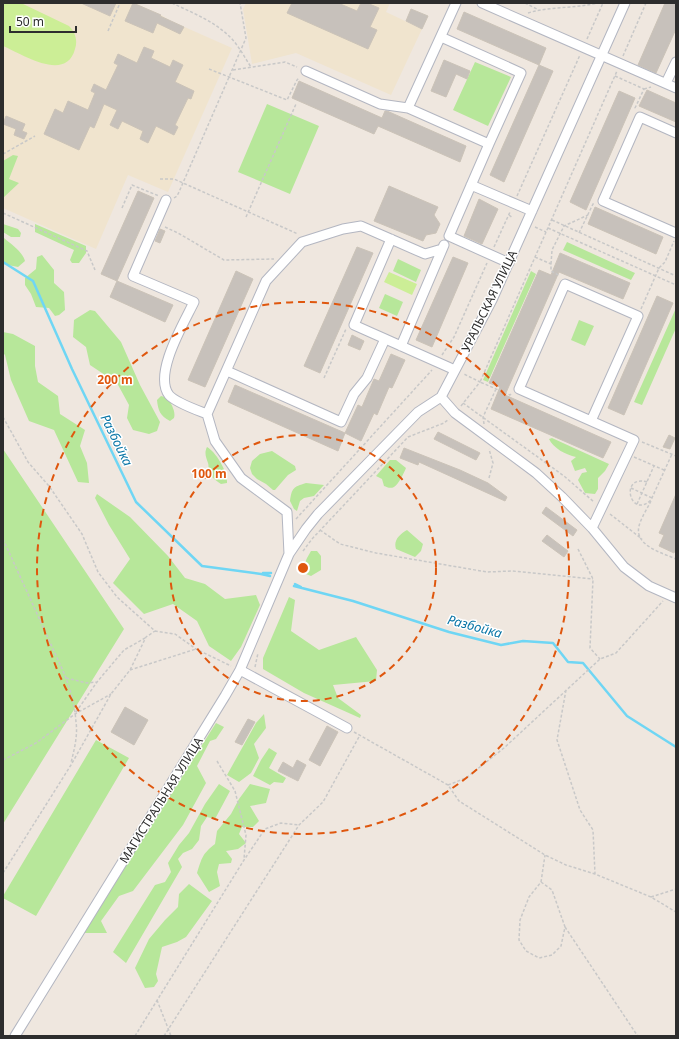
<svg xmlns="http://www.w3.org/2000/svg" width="679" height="1039" viewBox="0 0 679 1039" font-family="'Noto Sans',sans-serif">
  <rect width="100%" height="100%" fill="#efe7df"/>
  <path fill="#f0e4ce" d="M 3,3 L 81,3 L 110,16 L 116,3 L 135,3 L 161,15 L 171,21 L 232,48 L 168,192 L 128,175 L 96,249 L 3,208 Z
    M 246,3 L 390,3 L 386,12 L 422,29 L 391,95 L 296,53 L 252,64 L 243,9 Z"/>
  <path fill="#b7e79a" d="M 475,62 L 511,77 L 488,126 L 453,110 Z
    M 267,104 L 319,126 L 290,194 L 238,172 Z
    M 13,155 L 18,156 L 9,179 L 19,183 L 3,198 L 3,161 Z
    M 3,224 L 18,229 L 21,233 L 20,237 L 11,237 L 3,232 Z
    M 35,224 L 86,246 L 86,253 L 79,263 L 72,263 L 70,260 L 74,250 L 35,232 Z
    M 4,238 C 12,245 22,251 25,261 L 18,267 L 3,264 Z
    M 567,242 L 635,273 L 631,280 L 563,250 Z
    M 42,255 L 54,270 L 54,283 L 64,292 L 65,310 L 59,315 L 55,316 L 49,308 L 36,307 L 31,294 L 25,285 L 25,278 L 36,269 L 37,257 Z
    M 398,259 L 421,270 L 416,282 L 393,271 Z
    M 531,271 L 536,274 L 488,382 L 483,380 Z
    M 385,294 L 403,302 L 397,316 L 379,308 Z
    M 676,308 L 676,328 L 642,405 L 634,402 Z
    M 90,310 L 95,311 L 121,342 L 140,385 L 160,422 L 157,431 L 149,434 L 133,430 L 127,418 L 129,405 L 117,383 L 90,365 L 86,347 L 73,337 L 74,320 Z
    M 579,320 L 594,326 L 585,346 L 571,340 Z
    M 3,332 L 13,334 L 35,346 L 35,366 L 38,382 L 58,396 L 60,414 L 85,430 L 80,446 L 87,463 L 89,483 L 78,482 L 54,430 L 29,421 L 11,380 L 5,355 L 3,353 Z
    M 161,396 L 168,398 C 171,404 176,411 174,418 L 170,421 C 160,416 158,410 157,400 Z
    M 552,438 L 609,464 L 605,471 L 598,478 L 598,489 L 595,494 L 585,493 L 578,480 L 582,473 L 587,472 L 585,468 L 575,471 L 571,461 L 576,457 C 566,455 553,448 549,439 Z
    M 207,447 C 216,452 228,472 227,483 L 221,484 C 215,480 210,477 209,469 C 208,466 209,466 208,463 C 206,457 204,453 207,447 Z
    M 3,449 L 124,629 L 3,824 Z
    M 272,451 L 295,466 L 296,470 L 288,475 L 275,490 L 273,490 L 266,484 L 257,479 L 252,474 L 250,468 L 252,461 L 260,454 Z
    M 390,460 L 396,460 L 406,468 C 404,473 398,485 394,487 C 390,489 387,487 384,486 L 382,479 L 376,476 Z
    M 306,483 L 324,485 L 314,496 L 304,498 L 300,501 L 297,511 L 294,509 L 290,501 C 292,488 293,487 306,483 Z
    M 97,494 L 130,517 L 168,556 L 185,578 L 205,584 L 225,599 L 256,595 L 260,605 L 241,647 L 231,661 L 209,646 L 197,621 L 173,604 L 144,614 L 113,583 L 130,559 L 109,525 L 95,498 Z
    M 407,530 L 423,544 L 421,551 L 415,557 L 396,549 C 393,540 400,534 407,530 Z
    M 311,551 L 317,551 L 321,556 L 321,570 L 311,576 L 301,572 L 307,558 Z
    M 289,597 L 295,600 L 291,631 L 319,650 L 356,637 L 377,670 L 376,681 L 333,685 L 338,698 L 361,715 L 360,718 L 304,693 L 263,669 L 263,658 Z
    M 264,714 L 266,728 L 254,744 L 259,758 L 251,773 L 239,782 L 227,775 L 256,723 Z
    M 216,723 L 224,727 L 216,739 L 210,741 L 197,766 L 206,783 L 183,825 L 133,891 L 119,896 L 101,921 L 107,933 L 83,933 Z
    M 96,740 L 129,758 L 36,916 L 3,898 L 3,896 Z
    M 269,748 L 277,753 L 269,768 L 286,778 L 283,783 L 274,782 L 270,785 L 253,776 L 261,760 Z
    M 219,784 L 230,791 L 215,819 L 207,817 L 201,826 L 199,840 L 192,849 L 183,853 L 178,859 L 182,867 L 126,963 L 113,952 L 155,885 L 165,882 L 171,872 L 168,863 L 179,845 L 189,833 L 205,804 Z
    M 250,784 L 270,789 L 266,803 L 250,806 L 259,821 L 253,827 L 242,827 L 239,834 L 246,843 L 238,849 L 226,851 L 232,859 L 231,863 L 219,864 L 217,872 L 220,886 L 209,892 L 197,873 C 202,858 202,854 215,844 L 217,831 L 231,814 L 239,799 Z
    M 189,884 L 212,901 L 186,937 L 177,942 L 162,947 L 156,974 L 158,981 L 154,987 L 145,988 L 135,968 L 149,939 L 165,920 L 178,907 L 179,894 Z"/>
  <path fill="#ccee96" d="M 3,3 L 21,3 L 69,26 C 75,32 78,40 75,49 C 66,83 22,54 3,46 Z
    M 389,272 L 417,284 L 412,295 L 384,282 Z"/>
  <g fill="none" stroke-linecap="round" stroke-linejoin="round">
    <path stroke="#6fd6f4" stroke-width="2.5" d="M 3,262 L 33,281 L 72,369 L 136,502 L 202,566 L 261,574 L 270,576
      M 263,573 L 271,573
      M 295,584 L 301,587
      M 294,586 L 353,601 L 449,632 L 501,645 L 523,641 L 553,643 L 568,662 L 583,663 L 627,716 L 676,747"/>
  </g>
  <path fill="#c7c1bb" stroke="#cbc3b8" d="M 81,3 L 116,3 L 110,16 Z
    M 133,3 L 161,15 L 160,16 L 184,27 L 180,34 L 157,23 L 153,33 L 125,21 Z
    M 292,3 L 338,3 L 357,11 L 361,3 L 367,3 L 379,8 L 370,27 L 377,30 L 368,49 L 287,13 Z
    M 665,3 L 676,3 L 676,29 L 656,73 L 638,65 Z
    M 411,9 L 428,16 L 422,29 L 406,21 Z
    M 464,12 L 546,48 L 539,65 L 457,29 Z
    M 144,47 L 154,51 L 151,58 L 170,67 L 173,60 L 183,65 L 175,82 L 194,91 L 191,99 L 188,98 L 175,125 L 178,127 L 174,135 L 156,126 L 148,143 L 140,139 L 143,131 L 122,121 L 118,129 L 110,125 L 117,110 L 104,104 L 94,128 L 90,126 L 79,150 L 44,134 L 55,109 L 63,113 L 68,101 L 88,110 L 95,93 L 91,91 L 94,84 L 106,90 L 118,65 L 114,63 L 118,54 L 137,63 Z
    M 444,60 L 470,71 L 467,79 L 456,74 L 446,97 L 431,91 Z
    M 539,65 L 553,71 L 504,182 L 490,175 Z
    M 299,81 L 382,118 L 385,111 L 387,111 L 466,146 L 460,162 L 378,126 L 374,134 L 292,98 Z
    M 647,90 L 676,103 L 676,122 L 639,106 Z
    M 619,91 L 635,98 L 586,210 L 570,202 Z
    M 6,116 L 25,124 L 22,131 L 27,133 L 24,139 L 14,135 L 16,129 L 3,124 Z
    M 389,186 L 438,207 L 434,215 L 440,224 L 436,233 L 426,235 L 423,241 L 374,221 Z
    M 138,191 L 154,198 L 117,281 L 101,274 Z
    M 479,199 L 498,209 L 482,244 L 464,236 Z
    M 595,207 L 663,237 L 656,254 L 588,224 Z
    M 160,229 L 165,231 L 160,243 L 155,241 Z
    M 357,247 L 373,253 L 320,373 L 304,366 Z
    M 560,253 L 630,283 L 623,299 L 559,272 L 505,395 L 611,442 L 603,458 L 491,409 L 500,387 L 489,383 L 539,270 L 551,275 Z
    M 453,257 L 468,263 L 432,347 L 416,340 Z
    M 236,271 L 253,279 L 205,387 L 188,380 Z
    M 117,281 L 173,305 L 165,322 L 110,297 Z
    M 657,296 L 673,303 L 624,415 L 608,408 Z
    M 352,335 L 364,341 L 360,350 L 348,345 Z
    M 391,354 L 405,360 L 392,388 L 389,387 L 377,415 L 374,413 L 361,441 L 345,433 L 358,405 L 362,407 L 374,379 L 379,381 Z
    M 235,385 L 345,433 L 338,451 L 228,402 Z
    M 438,432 L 480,453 L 476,460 L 434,439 Z
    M 669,435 L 675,438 L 670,449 L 663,447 Z
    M 404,448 L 460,470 L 488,483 L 507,497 L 505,501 L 419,462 L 418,465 L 400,458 Z
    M 676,494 L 676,547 L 674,553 L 659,546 L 664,535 L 659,533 Z
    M 546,507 L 577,530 L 573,536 L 542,513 Z
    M 547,535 L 568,551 L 564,557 L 542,541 Z
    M 125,707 L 148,720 L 134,745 L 111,732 Z
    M 248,719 L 255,722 L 242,745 L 235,742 Z
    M 327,726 L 338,732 L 320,766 L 309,760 Z
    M 297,760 L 306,765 L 298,781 L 278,771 L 283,762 L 293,768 Z"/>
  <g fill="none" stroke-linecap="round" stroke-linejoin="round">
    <defs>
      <path id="minor" d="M 456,3 L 408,108 L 489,144 L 449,236 L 509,263
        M 482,3 L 676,88
        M 441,37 L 521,73 L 489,144
        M 306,71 L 380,104 L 408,108
        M 666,83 L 676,62
        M 676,133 L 640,117 L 603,201 L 676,233
        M 471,185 L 532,211
        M 166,200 L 133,276 L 194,302 C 184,323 153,374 169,395 C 176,403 197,410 207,414
        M 391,239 L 354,325 L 455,370
        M 401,346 L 444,245
        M 227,371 L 341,422 L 354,394 L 367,378 L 385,339
        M 441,397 L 455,413 L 536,473 L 562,497 L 592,528 L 624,567 L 649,586 L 676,598
        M 591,421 L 638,316 L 565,284 L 519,389 L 634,440 L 592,528
        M 289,554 L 287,512 L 241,478 L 215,441 L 207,414 L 266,281 L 302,242 L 343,229 L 361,226 L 425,254 L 442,249
        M 240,670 L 347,728
        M 15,1036 L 225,696 L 240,670 L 289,554 L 306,529 L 318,514 L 418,412 L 441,397 L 492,300 L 625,3"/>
    </defs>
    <use href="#minor" stroke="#b3b6c1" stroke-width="11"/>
    <path stroke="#c8c8c8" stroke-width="1.5" stroke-dasharray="3 2" stroke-linecap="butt" d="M 172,3 C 193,13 216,22 232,39 C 240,48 245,58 251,67
      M 525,3 L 537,9
      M 528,13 C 550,6 574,9 597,3
      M 108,31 L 120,3
      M 587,39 L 603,3
      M 623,56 L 646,3
      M 209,69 L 287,100 L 297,80 L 299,78
      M 233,70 L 285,62 L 297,67
      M 615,76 L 644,89 L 635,108 L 636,110
      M 644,89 L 651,87
      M 3,154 L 35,136
      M 160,179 L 174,179 L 298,234
      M 517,196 L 580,55
      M 174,198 L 177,196 L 179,192 L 246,38 L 240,3
      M 122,208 L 132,185 L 159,196
      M 3,213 L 87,251 L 95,270
      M 509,215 L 513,218
      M 246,217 L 296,104
      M 552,220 L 676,276
      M 165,227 L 178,233 L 224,260 L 274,259
      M 535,227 L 546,232
      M 548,228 L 676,285
      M 579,233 L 593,204 L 595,203
      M 494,247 L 510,212
      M 535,257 L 551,264 L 551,271 L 560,276
      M 551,264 L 552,250 L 564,226 L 588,215
      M 641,309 L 659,268 L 665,262 L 674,241
      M 442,355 L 454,337 L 487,263
      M 324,378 L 346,329
      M 511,394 L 510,395 L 480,382 L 617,71
      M 463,403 L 564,476 L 594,502
      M 461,406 L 480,382 L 464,374
      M 3,417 L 28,462 L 49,486 L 82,534 L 98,572 L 117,597 L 155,631 L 175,634 L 196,649 L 231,666
      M 484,424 L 483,417 L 496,389
      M 642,442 L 676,456
      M 634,457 L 664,470
      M 489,478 L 493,463 L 489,449
      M 647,482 C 619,474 630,520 651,500 L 672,454
      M 631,488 L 652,498
      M 651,501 C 647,509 641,518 639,526 C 634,546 663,553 676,559
      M 637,504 L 654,466
      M 610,514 L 642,539
      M 296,519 L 432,370
      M 320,530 L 340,544 L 376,553 L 487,572 L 512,571 L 593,579
      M 3,539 L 64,673 C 70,688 75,706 76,722 C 78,736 74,750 71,763
      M 578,549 L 593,579 L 590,648 L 600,659
      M 303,551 L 312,539 L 408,437 L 444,423 L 449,419
      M 255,667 L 258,653
      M 130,670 L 196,649
      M 66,678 L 87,683 L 97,682
      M 566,690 L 557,740 L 580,810 L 593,830 L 595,874
      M 76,712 L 97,682 L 124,650 L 145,638
      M 354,732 L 448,785 L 459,801 L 545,855 L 566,865 L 595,874 L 651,897 L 676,912
      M 3,760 L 36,743 L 75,714 L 111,694
      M 217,761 L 235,791 L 246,835 L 244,859
      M 448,785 L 466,778 L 504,748 L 600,659 L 616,653 L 663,601
      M 3,873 L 71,765 L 111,694 L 130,670 L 146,637 L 155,631
      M 541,882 L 552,890 L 565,927 L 561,946 L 552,955 L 539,958 L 526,951 L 519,940 L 520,920 L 529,897 L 541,882 L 545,855
      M 651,897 L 676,889
      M 565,927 L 635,1032 L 638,1036
      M 157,1000 L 171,1036
      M 135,1036 L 244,860 L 265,829 L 281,823 L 299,825
      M 164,1036 L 299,825 L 323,802 L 360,735"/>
    <use href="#minor" stroke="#fff" stroke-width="9"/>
  </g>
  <g fill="none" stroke="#df570e" stroke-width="2" stroke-dasharray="7 5">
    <circle cx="303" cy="568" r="133"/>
    <circle cx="303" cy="568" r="266"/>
  </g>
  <g text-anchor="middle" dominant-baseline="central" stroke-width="3" stroke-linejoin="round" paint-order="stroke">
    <g font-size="12" fill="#2d2d2d" stroke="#fff">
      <text transform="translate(489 301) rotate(-64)">УРАЛЬСКАЯ УЛИЦА</text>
      <text transform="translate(161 800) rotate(-58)">МАГИСТРАЛЬНАЯ УЛИЦА</text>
    </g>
    <g font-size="13" font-style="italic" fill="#0875a6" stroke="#fff">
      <text transform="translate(117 440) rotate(64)">Разбойка</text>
      <text transform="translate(475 626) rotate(15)">Разбойка</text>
    </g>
  </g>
  <circle cx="303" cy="568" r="6" fill="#df570e" stroke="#fff" stroke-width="2"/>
  <g font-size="12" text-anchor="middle" font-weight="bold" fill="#df570e" stroke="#fff" stroke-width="3" stroke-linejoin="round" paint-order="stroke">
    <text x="115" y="384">200 m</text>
    <text x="209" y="478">100 m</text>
  </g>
  <rect width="679" height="1039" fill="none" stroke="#2d2d2d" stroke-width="8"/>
  <path d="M10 26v6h66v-6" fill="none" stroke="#2d2d2d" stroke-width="2"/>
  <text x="16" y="26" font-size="12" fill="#2d2d2d" stroke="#ffffff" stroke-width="3" paint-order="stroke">50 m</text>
</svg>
